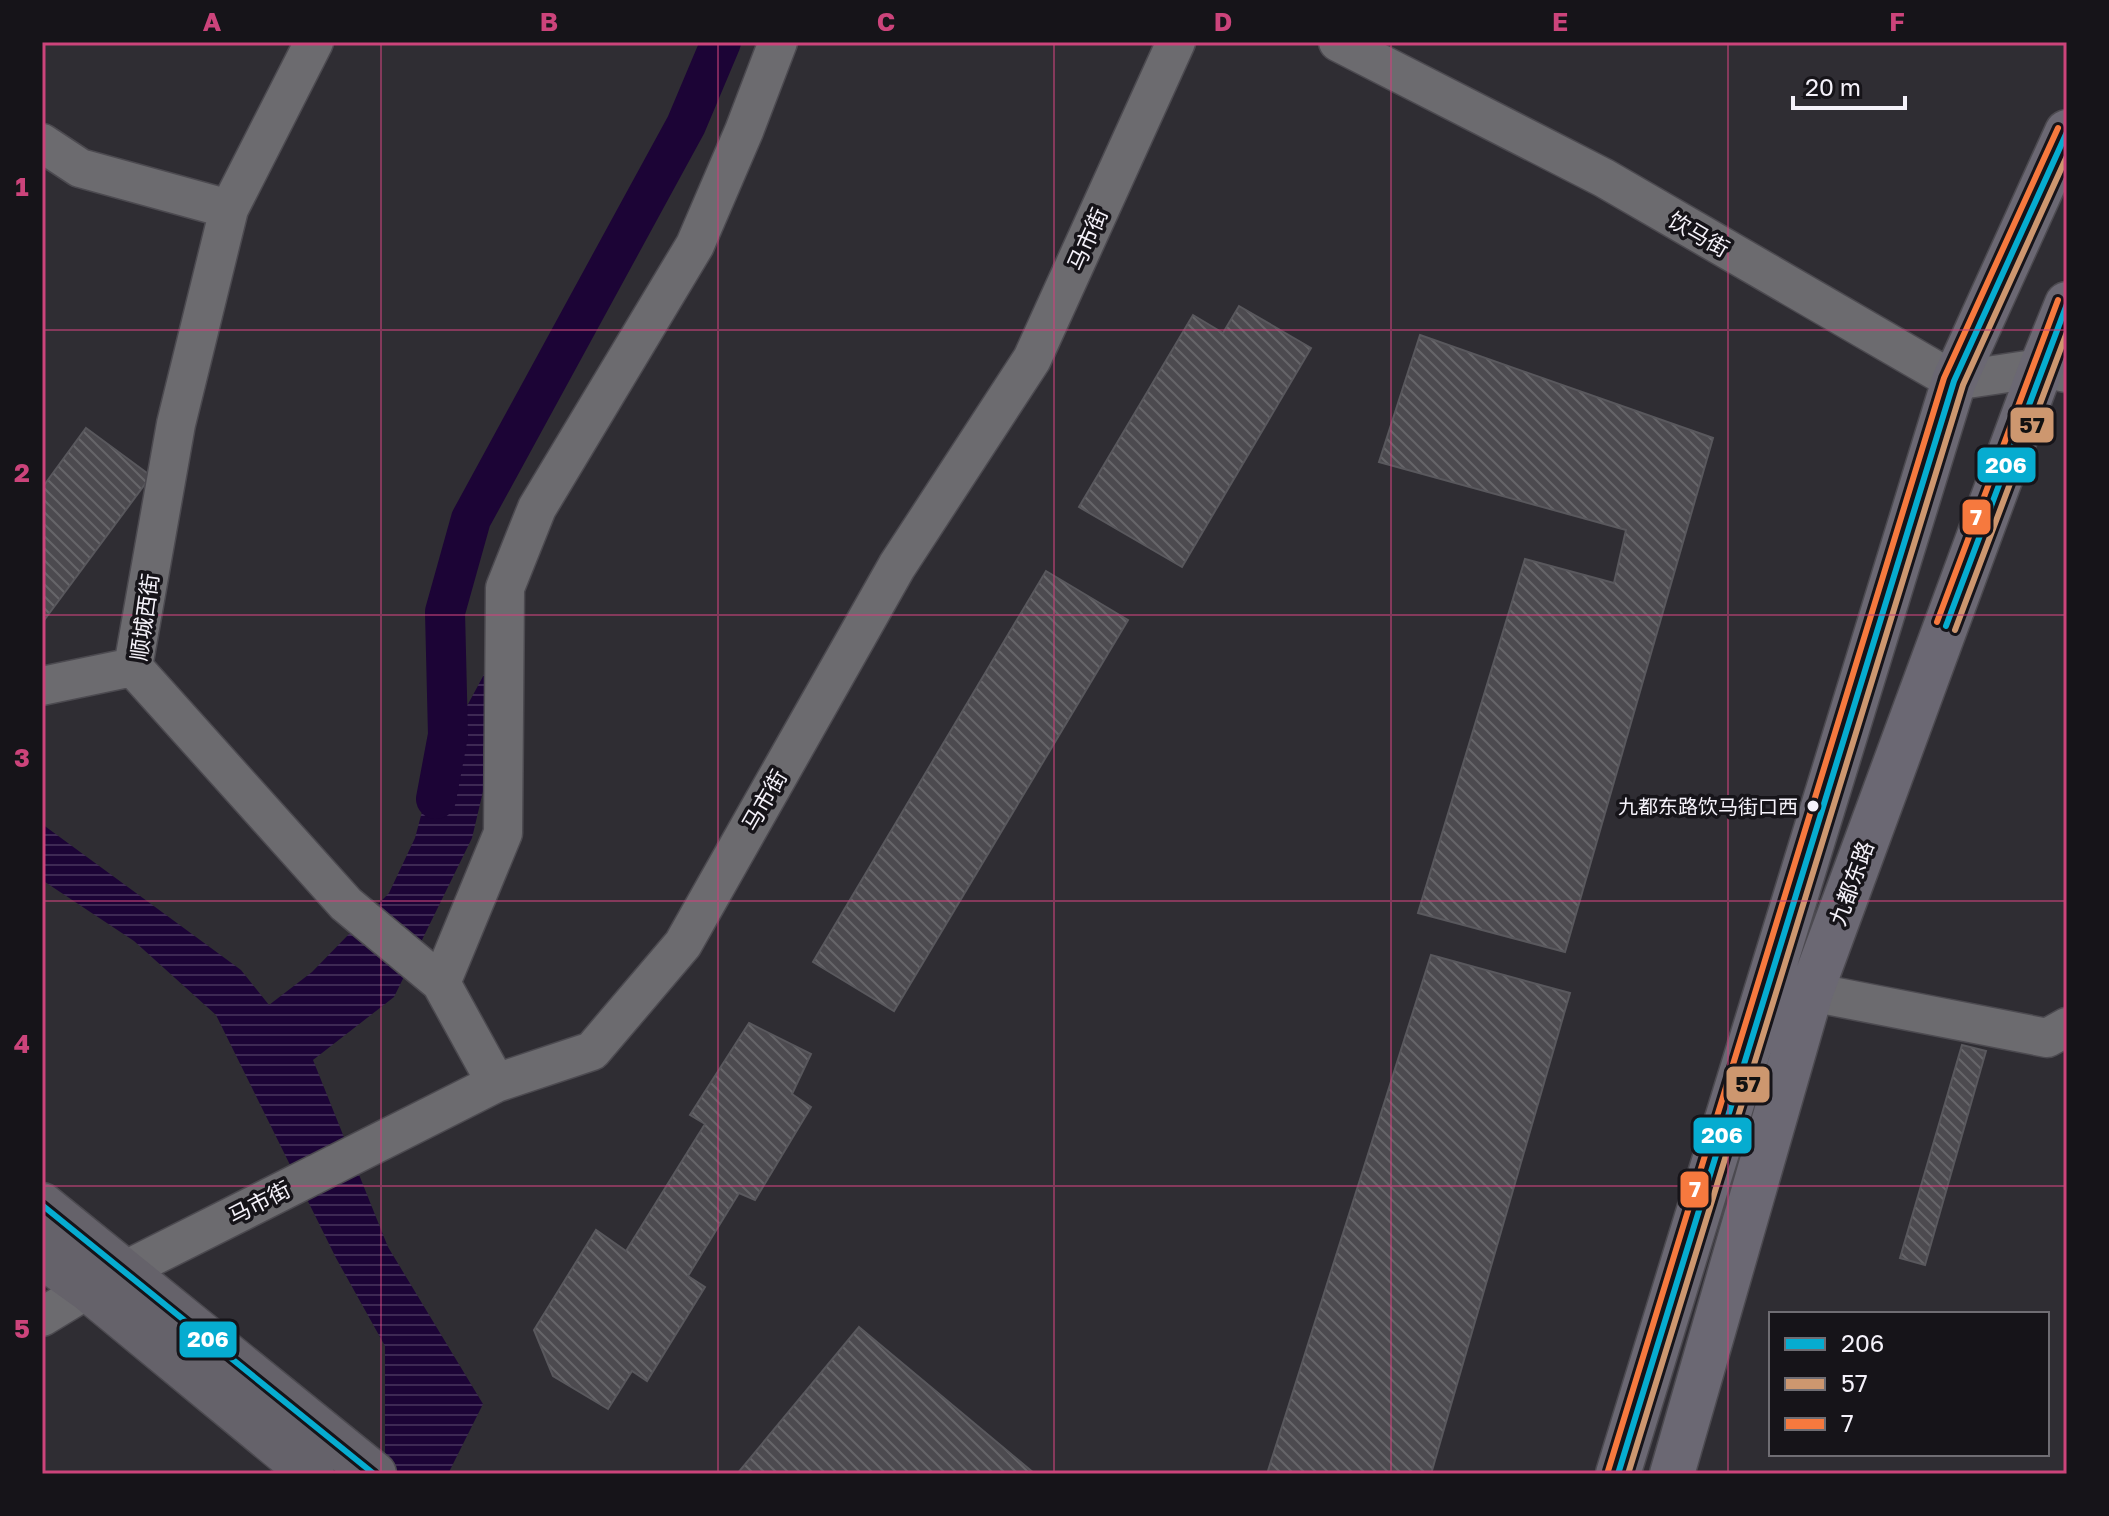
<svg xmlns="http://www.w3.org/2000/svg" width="2109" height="1516" viewBox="0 0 2109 1516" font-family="'Golos Text','Noto Sans SC',sans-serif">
  <defs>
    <pattern id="water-rules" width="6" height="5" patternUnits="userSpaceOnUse" patternTransform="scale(2)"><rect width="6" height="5" fill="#1c0436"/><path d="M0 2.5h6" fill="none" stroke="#3e2954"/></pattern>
    <pattern id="building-back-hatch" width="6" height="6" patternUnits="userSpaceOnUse" patternTransform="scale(2)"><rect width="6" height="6" fill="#4c4a4f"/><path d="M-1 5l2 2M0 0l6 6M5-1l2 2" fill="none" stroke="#666569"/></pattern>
  </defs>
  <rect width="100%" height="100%" fill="#2f2d33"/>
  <path fill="url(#water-rules)" d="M 494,656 L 483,751 L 485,783 L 472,838 L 394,997 L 313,1060 L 388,1247 L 483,1404 L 448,1474 L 375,1474 L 385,1455 L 385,1346 L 336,1258 L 216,1015 L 134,941 L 42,880 L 42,824 L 241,970 L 269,1005 L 312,972 L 389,893 L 415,838 L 434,767 Z"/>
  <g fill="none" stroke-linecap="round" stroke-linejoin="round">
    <path stroke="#1c0436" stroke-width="40" d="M 436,799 L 448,735 L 445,612 L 471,519 L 686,125 L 721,42"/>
  </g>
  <path fill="url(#building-back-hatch)" stroke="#59585d" stroke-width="2" d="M 1239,306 L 1311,348 L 1182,567 L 1079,507 L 1193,315 L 1223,333 Z
    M 1420,335 L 1713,438 L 1565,952 L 1418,913 L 1525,559 L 1614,583 L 1626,530 L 1379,462 Z
    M 86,428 L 151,476 L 42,623 L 42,488 Z
    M 1046,571 L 1128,620 L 894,1011 L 813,962 Z
    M 1431,955 L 1570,993 L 1431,1474 L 1267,1474 Z
    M 749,1023 L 811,1054 L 792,1094 L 811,1107 L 755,1200 L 739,1193 L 688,1276 L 705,1287 L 647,1381 L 632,1371 L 608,1409 L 553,1376 L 534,1330 L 596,1230 L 626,1251 L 705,1124 L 690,1115 Z
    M 1962,1045 L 1986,1051 L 1925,1265 L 1900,1258 Z
    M 859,1327 L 1035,1474 L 737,1474 Z"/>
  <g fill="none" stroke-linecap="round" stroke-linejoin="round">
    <defs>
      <path id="minor" d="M 314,42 L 229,209 L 176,424 L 133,667 L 346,904 L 441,983 L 496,1083
        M 1338,42 L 1604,178 L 1954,381 L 2041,368 L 2067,373
        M 42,143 L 80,168 L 229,209
        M 42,686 L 133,667
        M 441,983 L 503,833 L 505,588 L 537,508 L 695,245 L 744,131 L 778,42
        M 1811,992 L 2047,1038 L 2067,1027
        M 42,1317 L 88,1289 L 496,1083 L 592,1051 L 683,944 L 897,566 L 1032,359 L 1176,42"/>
      <path id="major" d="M 42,1205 L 374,1474
        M 42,1256 L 88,1289 L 312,1474"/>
      <path id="highway" d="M 1618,1474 L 1954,381 L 2067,132
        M 1672,1474 L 1811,992 L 2041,368 L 2067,304"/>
    </defs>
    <use href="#minor" stroke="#4c4a50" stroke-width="41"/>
    <use href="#major" stroke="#4c4a50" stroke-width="47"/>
    <use href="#highway" stroke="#4c4a50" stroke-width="47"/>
    <use href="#minor" stroke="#6c6b6f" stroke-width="38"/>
    <use href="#major" stroke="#65626a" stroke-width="44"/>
    <use href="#highway" stroke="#6b6873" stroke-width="44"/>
    <defs>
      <path id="bus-1" d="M 1946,626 L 2067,304
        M 42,1205 L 374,1474
        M 1618,1474 L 1954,381 L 2067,132"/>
      <path id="bus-2" d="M 1955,630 L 2067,332
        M 1628,1474 L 1963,385 L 2067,156"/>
      <path id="bus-3" d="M 1937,622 L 2058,300
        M 1608,1471 L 1944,378 L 2058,128"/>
    </defs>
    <use href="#bus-1" stroke="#161419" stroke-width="12"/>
    <use href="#bus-2" stroke="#161419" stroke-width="12"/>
    <use href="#bus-3" stroke="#161419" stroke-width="12"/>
    <use href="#bus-1" stroke="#06acd0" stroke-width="6"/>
    <use href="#bus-2" stroke="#cd976f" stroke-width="6"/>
    <use href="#bus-3" stroke="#f6793e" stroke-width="6"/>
  </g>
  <path fill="none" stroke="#cc447b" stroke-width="2" stroke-opacity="0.55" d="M 381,42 L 381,1474M 718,42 L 718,1474M 1054,42 L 1054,1474M 1391,42 L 1391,1474M 1728,42 L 1728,1474M 42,330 L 2067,330M 42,615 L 2067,615M 42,901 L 2067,901M 42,1186 L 2067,1186"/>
  <circle fill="#f5f2fa" stroke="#161419" stroke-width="3" cx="1813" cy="806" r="7"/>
  <g text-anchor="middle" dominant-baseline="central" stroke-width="7" stroke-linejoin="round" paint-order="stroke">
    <g font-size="20" fill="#f5f2fa" stroke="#161419" text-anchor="end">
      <text x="1798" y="806">九都东路饮马街口西</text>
    </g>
    <g font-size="22" fill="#f5f2fa" stroke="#161419">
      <text transform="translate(1699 234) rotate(30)">饮马街</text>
      <text transform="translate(1087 239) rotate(-66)">马市街</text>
      <text transform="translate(144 617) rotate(-82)">顺城西街</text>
      <text transform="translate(764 800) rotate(-60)">马市街</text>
      <text transform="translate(1851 883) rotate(-70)">九都东路</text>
      <text transform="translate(259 1202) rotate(-27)">马市街</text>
    </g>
  </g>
  <g stroke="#161419" stroke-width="3">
    <rect x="2009" y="406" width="46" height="38" rx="8" fill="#cd976f"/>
    <rect x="1976" y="446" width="61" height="38" rx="8" fill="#06acd0"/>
    <rect x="1961" y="498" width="31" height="38" rx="8" fill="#f6793e"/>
    <rect x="1725" y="1065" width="46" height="39" rx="8" fill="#cd976f"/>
    <rect x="1692" y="1116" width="61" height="39" rx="8" fill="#06acd0"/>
    <rect x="1679" y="1170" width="31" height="39" rx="8" fill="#f6793e"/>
    <rect x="178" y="1320" width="60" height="39" rx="8" fill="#06acd0"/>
  </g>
  <g font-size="22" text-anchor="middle" font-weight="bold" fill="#fff">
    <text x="2006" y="473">206</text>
    <text x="1976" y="525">7</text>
    <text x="1722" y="1143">206</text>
    <text x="1695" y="1197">7</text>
    <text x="208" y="1347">206</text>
  </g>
  <g font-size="22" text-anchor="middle" font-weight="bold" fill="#111">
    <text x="2032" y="433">57</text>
    <text x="1748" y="1092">57</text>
  </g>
  <rect width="2109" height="1516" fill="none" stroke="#161419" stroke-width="88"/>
  <rect x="1769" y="1312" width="280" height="144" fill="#161419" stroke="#6f6d73" stroke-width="2"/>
  <rect x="1785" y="1338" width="40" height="12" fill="#06acd0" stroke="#6f6d73" stroke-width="2"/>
  <text x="1841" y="1352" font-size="24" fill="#f5f2fa">206</text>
  <rect x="1785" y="1378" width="40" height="12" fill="#cd976f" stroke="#6f6d73" stroke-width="2"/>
  <text x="1841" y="1392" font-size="24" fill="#f5f2fa">57</text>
  <rect x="1785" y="1418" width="40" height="12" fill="#f6793e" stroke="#6f6d73" stroke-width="2"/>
  <text x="1841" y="1432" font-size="24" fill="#f5f2fa">7</text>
  <path d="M1793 96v12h112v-12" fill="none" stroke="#f5f2fa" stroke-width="4"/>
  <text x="1805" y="96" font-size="24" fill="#f5f2fa" stroke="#161419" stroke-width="6" paint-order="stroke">20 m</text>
  <rect x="44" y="44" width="2021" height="1428" fill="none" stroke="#cc447b" stroke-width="3"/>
  <g font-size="26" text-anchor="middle" font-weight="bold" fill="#cc447b">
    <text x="212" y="31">A</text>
    <text x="549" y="31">B</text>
    <text x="886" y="31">C</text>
    <text x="1223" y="31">D</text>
    <text x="1560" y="31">E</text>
    <text x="1897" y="31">F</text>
    <text x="22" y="196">1</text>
    <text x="22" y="482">2</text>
    <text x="22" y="767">3</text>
    <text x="22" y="1053">4</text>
    <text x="22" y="1338">5</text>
  </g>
</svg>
